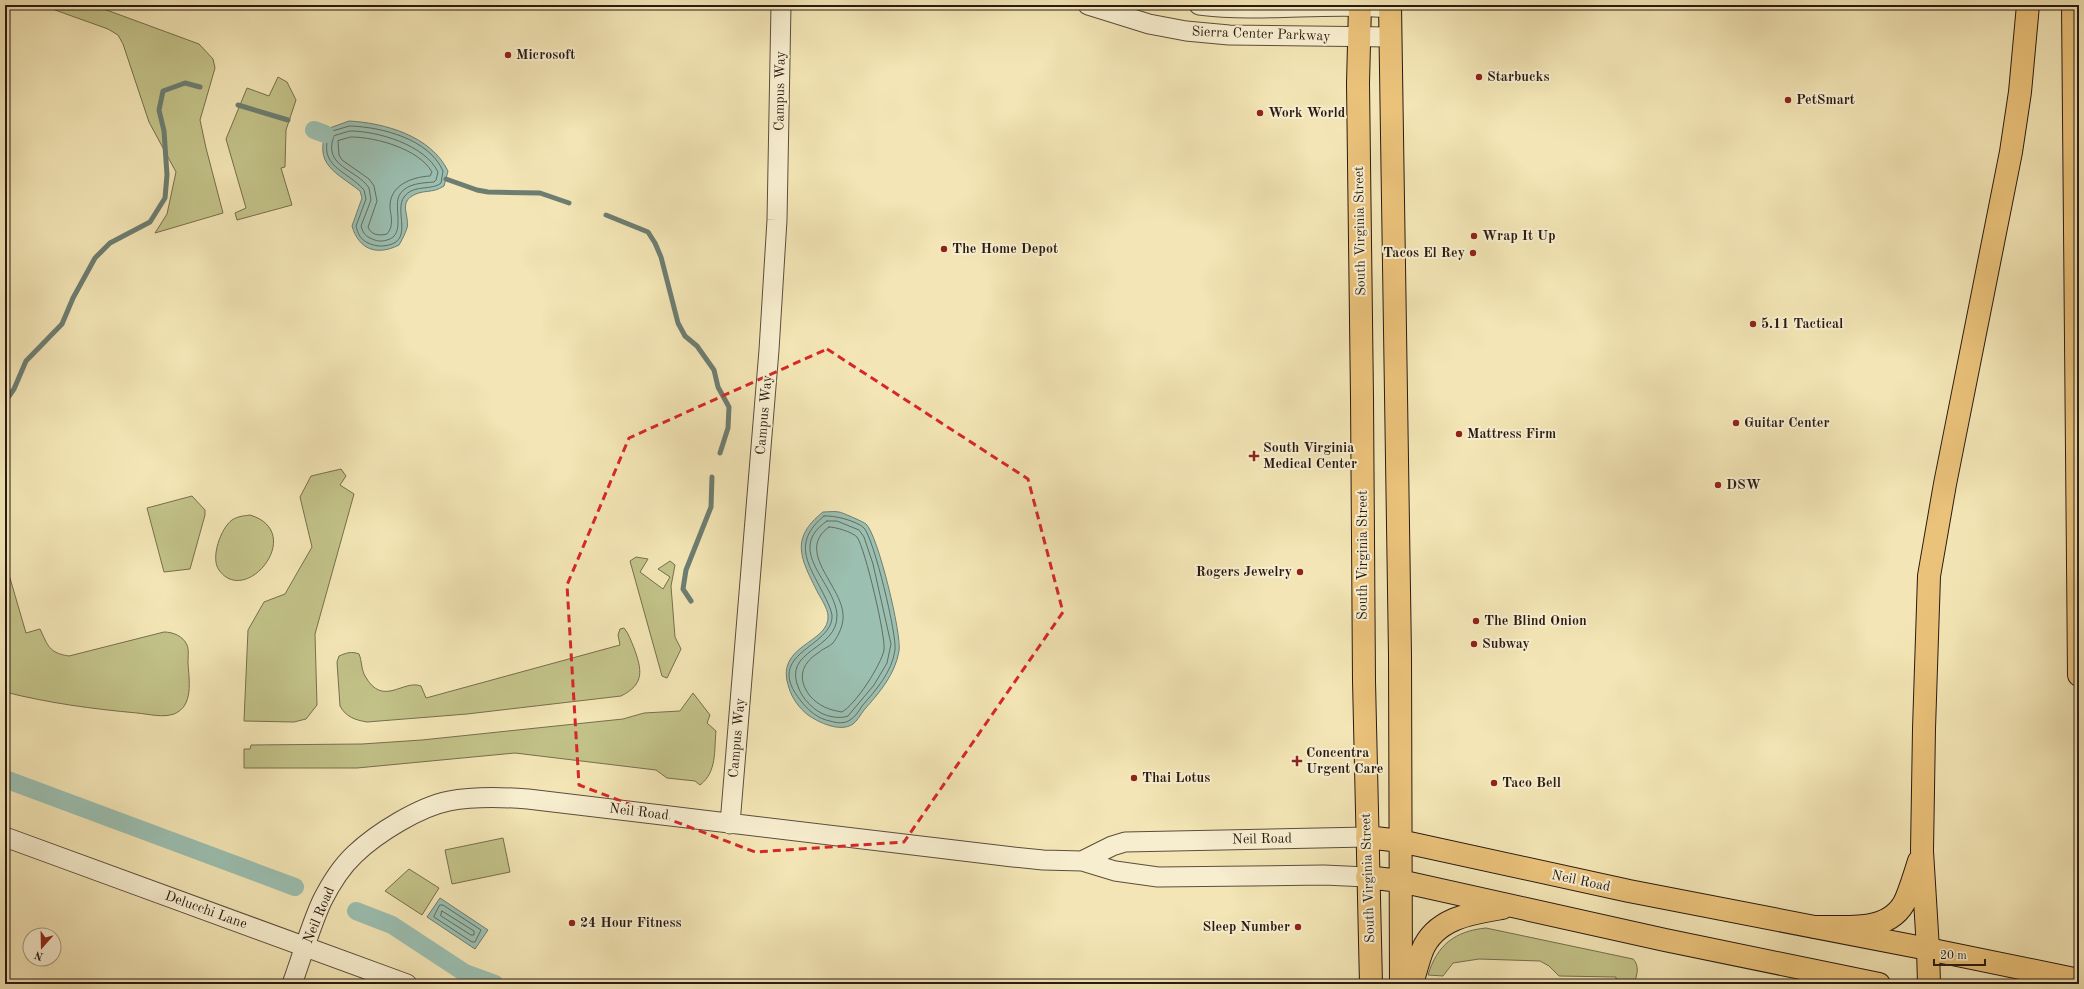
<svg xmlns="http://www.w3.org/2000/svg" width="2084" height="989" viewBox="0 0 2084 989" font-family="'Old Standard TT',serif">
  <rect width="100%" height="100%" fill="#f3e5b5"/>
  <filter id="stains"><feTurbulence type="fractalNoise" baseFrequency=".005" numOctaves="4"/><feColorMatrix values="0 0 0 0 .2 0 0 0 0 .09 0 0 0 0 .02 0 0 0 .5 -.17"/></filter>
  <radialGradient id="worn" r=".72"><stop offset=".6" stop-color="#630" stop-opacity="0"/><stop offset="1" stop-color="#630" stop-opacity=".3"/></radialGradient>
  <path fill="#c2c288" stroke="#766e4e" d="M 41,5 L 93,5 L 199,44 L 213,59 L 215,68 L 200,120 L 206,148 L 223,213 L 155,233 L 167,214 L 176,172 L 149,122 L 123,44 L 118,35 L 108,29 Z
    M 278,77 L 287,82 L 296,100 L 286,130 L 285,167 L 281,168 L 292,205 L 237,220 L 235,213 L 246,208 L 226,139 L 247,88 L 269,96 Z
    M 341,469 L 346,476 L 340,485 L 354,494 L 315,634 L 317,705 L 306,719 L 294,722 L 244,721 L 248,630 L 264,602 L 285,594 L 312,547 L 300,497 L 311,476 Z
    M 192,496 L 205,510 L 205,515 L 190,569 L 164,572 L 147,508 Z
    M 250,515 C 307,532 246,608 219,570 C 210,558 221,528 232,520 C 238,516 244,516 250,515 Z
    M 636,557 L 648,559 L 640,572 L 663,589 L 670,577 L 658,569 L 670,561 L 675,565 L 671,586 L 675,637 L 681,649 L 667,678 L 662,676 L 630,561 Z
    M 5,561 L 26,633 L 40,629 C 48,646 49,653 69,656 L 164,632 C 173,632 183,636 187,645 C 189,649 188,657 188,663 C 189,680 194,706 174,714 C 163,718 148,714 137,713 C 93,709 48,703 5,692 Z
    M 624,628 C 629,634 631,641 634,648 C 642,670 645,684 621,696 L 467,714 L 367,722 C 355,720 346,717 340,706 L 337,662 L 339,656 C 346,653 352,651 359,654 C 362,661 361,669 365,676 C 383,708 403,679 421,686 L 426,698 L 620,645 L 618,635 L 620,629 Z
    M 693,693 L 710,715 L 707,723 L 716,731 C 714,751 717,772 700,785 L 695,781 L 667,778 L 656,770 L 515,753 L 357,768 L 244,768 L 244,749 L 250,749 L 251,745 L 362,744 L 422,740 L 623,719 L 644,713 L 680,711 Z
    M 503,838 L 510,872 L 452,884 L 445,850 Z
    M 409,869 L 439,888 L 422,915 L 385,891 Z
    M 1486,928 L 1633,959 C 1640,966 1637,975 1634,984 L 1616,984 L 1616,977 L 1559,976 L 1549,966 L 1540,961 L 1479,959 L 1453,963 L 1443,976 L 1428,975 C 1437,945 1455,931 1486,928 Z"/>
  <path fill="#9bbfb1" stroke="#6d7d72" d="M 349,121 C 385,123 431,136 448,171 L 444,186 C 432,194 423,189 412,196 C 399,204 410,217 407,228 C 405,234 402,240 399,245 C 377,256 359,250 352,226 L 362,198 L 360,191 C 336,172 313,165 327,129 Z
    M 823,512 C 828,512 834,511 839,512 C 841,512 864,522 866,524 C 878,535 902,635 899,651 C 895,675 879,693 864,710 C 861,714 857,721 853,724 C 840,733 818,722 808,715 C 799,708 792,698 789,688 C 773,644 831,644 828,615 C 827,608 822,600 818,593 C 801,559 789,539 823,512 Z
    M 440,898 L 488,930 L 475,949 L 427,917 Z"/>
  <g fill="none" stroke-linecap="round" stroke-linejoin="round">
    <path stroke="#626c62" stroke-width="1" d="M 350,126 C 382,127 429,139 443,171 L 441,183 C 431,191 413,184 404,197 C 394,211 413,239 389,245 C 381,247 375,246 368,243 C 360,239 358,234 356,226 L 366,199 L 364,190 C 347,170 316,167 330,132 Z
      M 350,131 C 378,131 425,145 438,172 L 436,180 L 434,182 C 423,183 407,183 400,194 C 392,206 407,235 387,240 C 381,242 376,241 370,238 C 364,235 363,232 361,226 L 371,200 L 369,188 C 357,169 322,167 334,136 Z
      M 351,137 C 376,137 419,149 432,172 L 430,176 C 412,177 389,185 390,208 C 391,217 394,226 387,234 C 379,236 371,235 368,227 L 377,201 L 374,186 L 369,179 L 342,160 L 339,155 L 338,141 Z
      M 824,516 C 834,515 857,521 864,528 C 874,539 897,635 895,650 C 892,672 876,690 862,706 C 859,711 855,717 850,720 C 845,724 836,723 830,721 C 818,719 808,710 801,701 C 761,652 834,648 832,615 C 831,609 827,601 824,595 C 809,565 791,543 824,516 Z
      M 827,521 L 837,521 L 859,530 L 864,537 L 873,564 L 891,644 L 887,663 L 874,685 L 848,716 C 840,719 829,717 821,713 C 812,708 803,699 799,689 C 781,649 838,651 837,615 C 835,582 784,550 827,521 Z
      M 829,527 C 836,527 852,532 857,537 C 865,548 886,637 884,650 C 881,665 856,704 842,712 C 829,710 819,706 810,696 C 797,679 801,664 818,653 C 822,649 829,647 833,643 C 839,635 844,624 843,614 C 841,585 795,551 829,527 Z
      M 440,905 L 443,905 L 481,930 L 475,942 L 472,942 L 434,917 Z
      M 442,911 L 474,931 L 474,935 L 471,935 L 441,916 Z"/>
    <path stroke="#6d7d72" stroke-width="5" d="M 238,105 L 288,120
      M 446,179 L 477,190 L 488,192 L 540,193 L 569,203
      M 606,215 L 648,232 L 655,243 L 661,257 L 678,323 L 685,336 L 697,346 L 714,370 L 718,387 L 729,407 L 728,428 L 720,453
      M 5,402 L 14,389 L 26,361 L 62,324 L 73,298 L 95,258 L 110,243 L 150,222 L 165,198 L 167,175 L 164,131 L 159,110 L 163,91 L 185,83 L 200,87
      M 691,601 L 683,589 L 686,570 L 711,507 L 712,477"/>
    <path stroke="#9bbfb1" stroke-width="18" d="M 314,130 L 325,134
      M 5,779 L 295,887
      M 356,911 L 392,925 L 465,973 L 495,984"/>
    <defs>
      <path id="minor" d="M 1088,5 L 1149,24 L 1186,31 L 1229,35 L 1389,37
        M 1199,5 C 1262,13 1326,2 1390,8
        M 730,824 L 769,350 L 777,220 L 781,5
        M 5,837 L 407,984
        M 1082,861 L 1112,846 L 1125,842 L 1367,837
        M 292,984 C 302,957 310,927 322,901 C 330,885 341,867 355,854 C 377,833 419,807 449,801 C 475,796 501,797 528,799 L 1013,857 L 1043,860 L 1082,861 L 1115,871 L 1158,877 L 1324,875 L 1367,877"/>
      <path id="major" d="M 1360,5 L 1358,83 L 1362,398 L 1364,681 L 1371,984
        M 1390,5 L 1400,655 L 1401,984
        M 1367,837 L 1400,841 L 1629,891 L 1928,949 L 2079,980
        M 1367,877 L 1400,881 L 1665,940 L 1879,984
        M 1928,949 L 1929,984
        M 1412,984 C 1415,973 1418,962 1422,951 C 1435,918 1472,913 1502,908"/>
      <path id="highway" d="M 2073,5 L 2079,675
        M 1815,927 C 1845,926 1891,934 1906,899 C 1911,887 1915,874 1919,861
        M 1928,949 L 1922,851 L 1924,729 L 1929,576 L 1945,484 L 2011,152 L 2020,92 L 2028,5"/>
    </defs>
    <use href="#minor" stroke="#5c4d3c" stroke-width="21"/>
    <use href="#major" stroke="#291a13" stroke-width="24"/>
    <use href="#highway" stroke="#291a13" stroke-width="24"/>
    <use href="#minor" stroke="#f7eecf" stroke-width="19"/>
    <use href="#major" stroke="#eac27a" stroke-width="22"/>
    <use href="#highway" stroke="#eac27a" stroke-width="22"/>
  </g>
  <path fill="none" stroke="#d62828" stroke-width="3" stroke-dasharray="8 5" stroke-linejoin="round" d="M 827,349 L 1028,479 L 1063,612 L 904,842 L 755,852 L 579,785 L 567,585 L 629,438 Z"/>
  <g fill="#8f2418" stroke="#f7eecf" stroke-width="1.5">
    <circle cx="508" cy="55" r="4"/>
    <circle cx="1479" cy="77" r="4"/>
    <circle cx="1788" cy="100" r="4"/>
    <circle cx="1260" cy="113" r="4"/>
    <circle cx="1474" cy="236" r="4"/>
    <circle cx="944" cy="249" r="4"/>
    <circle cx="1473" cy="253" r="4"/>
    <circle cx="1753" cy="324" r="4"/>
    <circle cx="1736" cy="423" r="4"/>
    <circle cx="1459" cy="434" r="4"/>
    <path d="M1252 450h4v4h4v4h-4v4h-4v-4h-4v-4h4z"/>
    <circle cx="1718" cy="485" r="4"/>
    <circle cx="1300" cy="572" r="4"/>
    <circle cx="1476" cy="621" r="4"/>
    <circle cx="1474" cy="644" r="4"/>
    <path d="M1295 755h4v4h4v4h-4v4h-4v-4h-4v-4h4z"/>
    <circle cx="1134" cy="778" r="4"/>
    <circle cx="1494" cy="783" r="4"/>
    <circle cx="572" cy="923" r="4"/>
    <circle cx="1298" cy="927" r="4"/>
  </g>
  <g text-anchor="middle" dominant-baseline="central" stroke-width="4" stroke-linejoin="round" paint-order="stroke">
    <g font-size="14" fill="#291a13" stroke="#f7eecf">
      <text transform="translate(1261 34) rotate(2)">Sierra Center Parkway</text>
      <text transform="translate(780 91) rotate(-89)">Campus Way</text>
      <text transform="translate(1360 231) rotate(-91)">South Virginia Street</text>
      <text transform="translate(764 415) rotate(-85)">Campus Way</text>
      <text transform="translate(1363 555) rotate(-90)">South Virginia Street</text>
      <text transform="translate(737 738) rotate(-85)">Campus Way</text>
      <text transform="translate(639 812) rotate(7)">Neil Road</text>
      <text transform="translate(1262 839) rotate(-1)">Neil Road</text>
      <text transform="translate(1368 878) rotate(-92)">South Virginia Street</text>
      <text transform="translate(1581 881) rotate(12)">Neil Road</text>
      <text transform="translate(206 910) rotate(20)">Delucchi Lane</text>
      <text transform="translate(319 915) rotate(-67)">Neil Road</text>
    </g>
    <g font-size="14" font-weight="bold" fill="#291a13" stroke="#f7eecf" text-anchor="start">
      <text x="516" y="55">Microsoft</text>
      <text x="1487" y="77">Starbucks</text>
      <text x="1796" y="100">PetSmart</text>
      <text x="1268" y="113">Work World</text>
      <text x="1482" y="236">Wrap It Up</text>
      <text x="952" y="249">The Home Depot</text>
      <text x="1465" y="253" text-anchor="end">Tacos El Rey</text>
      <text x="1761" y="324">5.11 Tactical</text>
      <text x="1744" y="423">Guitar Center</text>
      <text x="1467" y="434">Mattress Firm</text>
      <text x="1263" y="448">South Virginia<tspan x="1263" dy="16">Medical Center</tspan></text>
      <text x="1726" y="485">DSW</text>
      <text x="1292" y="572" text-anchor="end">Rogers Jewelry</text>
      <text x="1484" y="621">The Blind Onion</text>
      <text x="1482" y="644">Subway</text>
      <text x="1306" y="753">Concentra<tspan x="1306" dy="16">Urgent Care</tspan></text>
      <text x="1142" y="778">Thai Lotus</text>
      <text x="1502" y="783">Taco Bell</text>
      <text x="580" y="923">24 Hour Fitness</text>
      <text x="1290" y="927" text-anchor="end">Sleep Number</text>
    </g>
  </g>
  <rect width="2084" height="989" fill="none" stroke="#f3e5b5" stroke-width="20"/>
  <rect x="6" y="6" width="2072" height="977" fill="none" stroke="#291a13" stroke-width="2"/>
  <rect x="10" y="10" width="2064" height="969" fill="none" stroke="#291a13"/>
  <g transform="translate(42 947) rotate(200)"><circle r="19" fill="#f7eecf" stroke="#a59984"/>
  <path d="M0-3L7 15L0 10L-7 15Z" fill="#8f2418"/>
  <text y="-6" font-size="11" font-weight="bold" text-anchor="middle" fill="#291a13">N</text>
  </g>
  <path d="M1934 959v6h51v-6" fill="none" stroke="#291a13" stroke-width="2"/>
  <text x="1940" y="959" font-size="12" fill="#291a13" stroke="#f7eecf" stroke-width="3" paint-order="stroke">20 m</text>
  <rect width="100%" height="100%" filter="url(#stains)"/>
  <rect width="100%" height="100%" fill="url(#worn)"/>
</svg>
